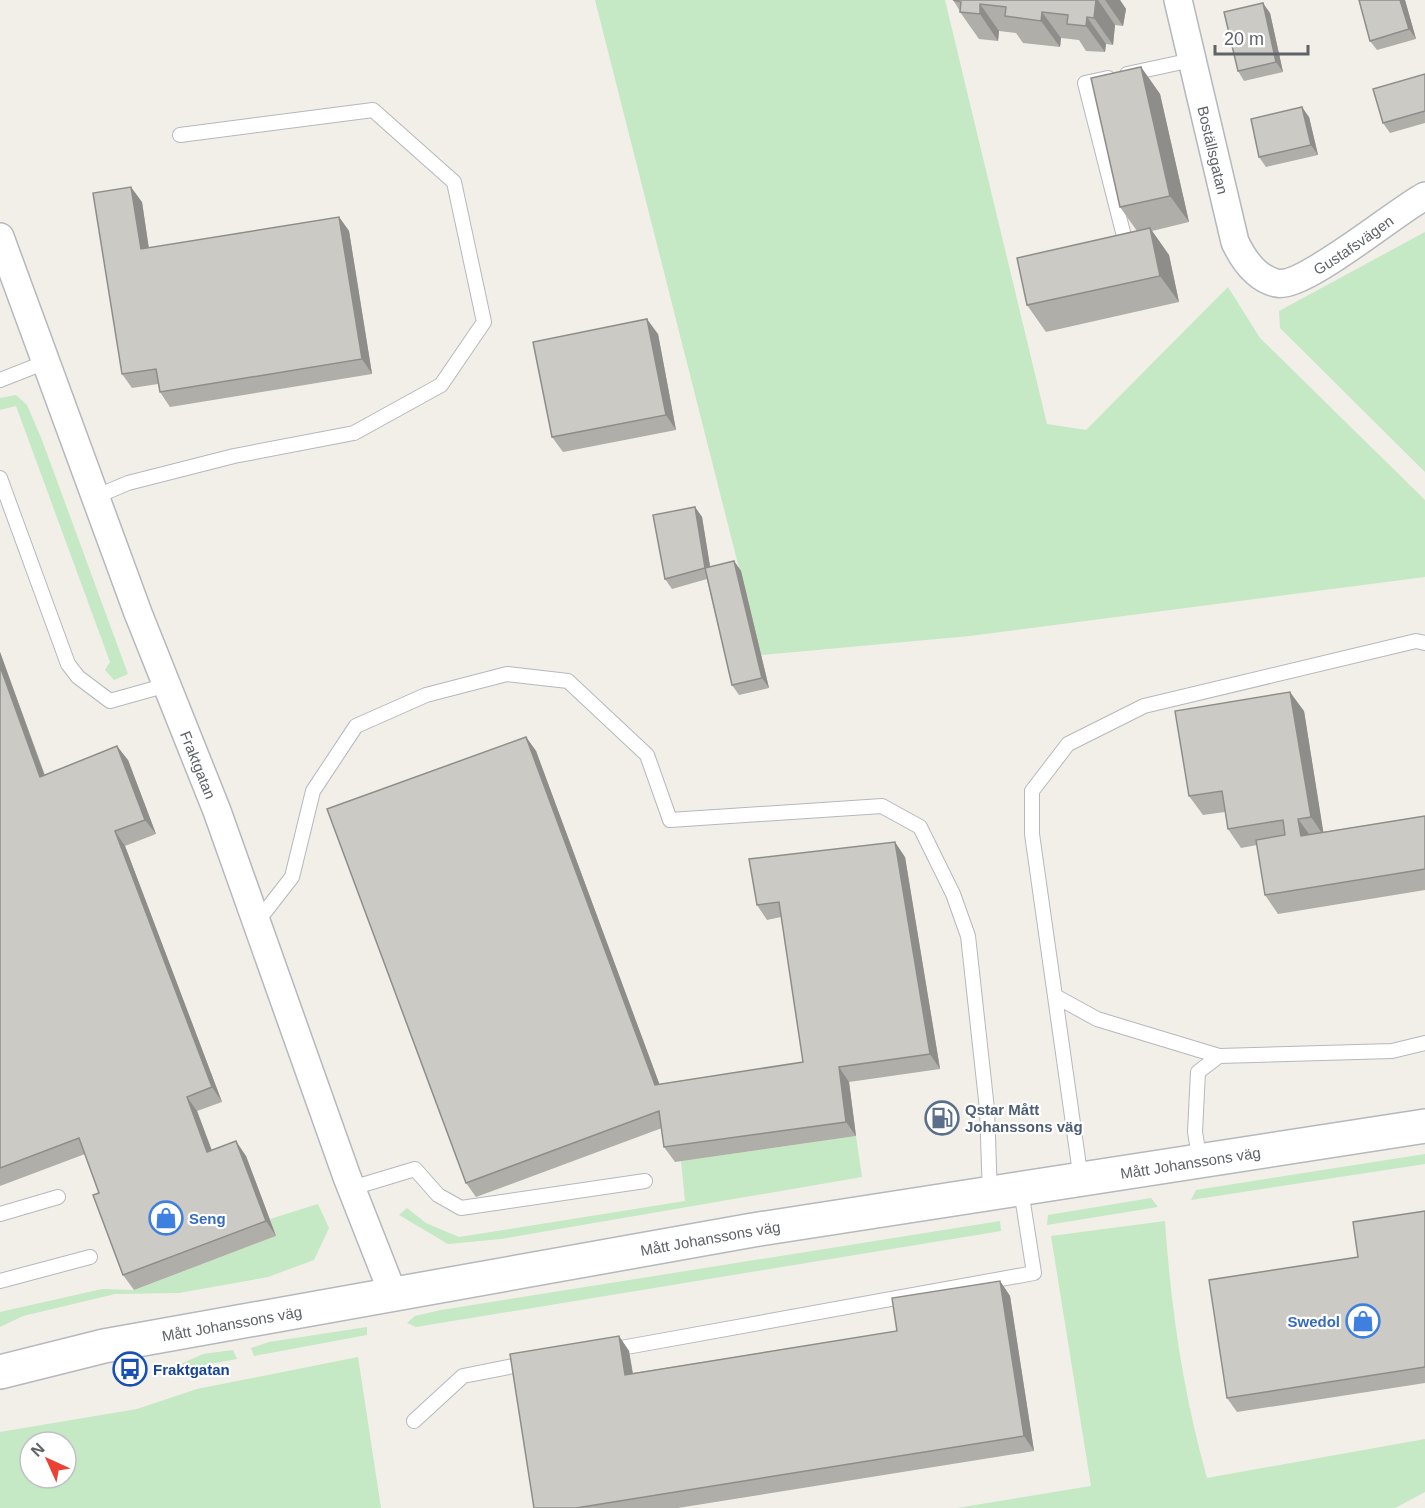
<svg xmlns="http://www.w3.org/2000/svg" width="1425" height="1508" viewBox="0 0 1425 1508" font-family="Helvetica,sans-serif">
  <rect width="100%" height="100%" fill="#f1efe8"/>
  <path fill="#c5e8c5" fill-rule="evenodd" d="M 595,0 L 945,0 L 1047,424 L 1086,430 L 1228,287 L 1260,338 L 1425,500 L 1425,577 L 970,636 L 761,655 Z
    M 1425,232 L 1425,472 L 1280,328 L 1279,311 Z
    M 16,395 L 27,405 L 42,440 L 128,674 L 114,680 L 105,670 L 110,662 L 16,406 L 0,410 L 0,398 Z
    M 856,1136 L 862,1177 L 501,1239 L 448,1244 L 399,1215 L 407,1208 L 426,1223 L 459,1237 L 685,1201 L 681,1161 Z
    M 1425,1154 L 1425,1164 L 1191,1200 L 1196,1190 Z
    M 1151,1198 L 1158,1207 L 1047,1225 L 1048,1215 Z
    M 318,1204 L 329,1228 L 314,1260 L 268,1277 L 179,1293 L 115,1294 L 23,1316 L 0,1327 L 0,1312 L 102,1289 L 134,1290 L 276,1236 L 270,1219 Z
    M 1000,1221 L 1001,1231 L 416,1327 L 407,1323 L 415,1316 L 441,1310 Z
    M 1165,1221 C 1171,1310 1183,1392 1207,1478 L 1425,1439 L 1425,1492 L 1395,1508 L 957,1508 L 1091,1486 L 1051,1236 Z
    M 367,1327 L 367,1335 L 254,1356 L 251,1348 L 269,1342 Z
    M 233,1350 L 237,1359 L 161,1373 L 203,1354 Z
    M 358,1357 L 381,1508 L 0,1508 L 0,1432 L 137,1409 L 197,1389 ZM 30,1442 L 66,1442 L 66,1478 L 30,1478 Z"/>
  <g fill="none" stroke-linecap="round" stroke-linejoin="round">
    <defs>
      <path id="service" d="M 1127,74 L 1192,60
        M 1108,78 L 1085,83 L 1127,248 L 1124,249
        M 0,380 L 46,362
        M 0,478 L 68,664 L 78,677 L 110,701 L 167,685
        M 95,497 L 128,483 L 234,456 L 354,433 L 441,385 L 484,322 L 454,182 L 373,110 L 180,135
        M 257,922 L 292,877 L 313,791 L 356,726 L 426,695 L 507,674 L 568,681 L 647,755 L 670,820 L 882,806 L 920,827 L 953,894 L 968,936 L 987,1109 L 990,1195
        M 1055,996 L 1097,1019 L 1219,1056
        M 1200,1162 L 1195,1132 L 1198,1072 L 1219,1056 L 1392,1051 L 1425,1043
        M 1081,1180 L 1032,834 L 1032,791 L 1068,744 L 1144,706 L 1416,641 L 1425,643
        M 352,1188 L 415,1169 L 438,1195 L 461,1208 L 645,1181
        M 0,1214 L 58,1197
        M 0,1281 L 90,1257
        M 610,1350 L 1034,1273 L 1021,1190
        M 414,1421 L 463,1376 L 529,1363"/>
      <g id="minor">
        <path id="s1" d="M 1178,0 L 1235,242 C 1243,259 1256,278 1276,283 C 1303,290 1396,211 1425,196"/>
        <path id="s2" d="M 0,237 L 138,613 L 217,811 L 347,1177 L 393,1294"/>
      </g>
      <g id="tertiary">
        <path id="s3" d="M 0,1372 L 104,1346 L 753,1230 L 1425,1126"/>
      </g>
    </defs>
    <use href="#service" stroke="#b5b8bc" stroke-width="16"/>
    <use href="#minor" stroke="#b5b8bc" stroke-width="30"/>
    <use href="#tertiary" stroke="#b5b8bc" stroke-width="36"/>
    <use href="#service" stroke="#fff" stroke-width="14"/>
    <use href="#minor" stroke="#fff" stroke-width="27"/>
    <use href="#tertiary" stroke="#fff" stroke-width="33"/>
  </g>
  <path fill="#afaea9" d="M 953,0 L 1120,0 L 1126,9 L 1123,26 L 1115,25 L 1113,45 L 1106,44 L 1105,52 L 1086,51 L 1079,40 L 1061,38 L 1060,47 L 1023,43 L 1016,33 L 999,31 L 998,41 L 979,39 L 960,12 L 960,11 Z
    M 1359,0 L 1405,0 L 1416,39 L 1377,50 L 1370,41 Z
    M 1270,13 L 1283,72 L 1244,81 L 1238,71 Z
    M 1141,67 L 1160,94 L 1189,222 L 1152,231 L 1169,255 L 1179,302 L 1046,332 L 1027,305 L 1137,231 L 1120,207 Z
    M 1425,74 L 1425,123 L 1390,133 L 1383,123 Z
    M 1309,117 L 1318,155 L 1266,167 L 1259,157 Z
    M 142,202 L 149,248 L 339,217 L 349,231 L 372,374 L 170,407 L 160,392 L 158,384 L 132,388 L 122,374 Z
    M 658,334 L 676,430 L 563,452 L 552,437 Z
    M 695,507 L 702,517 L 710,567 L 734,561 L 741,571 L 769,688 L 739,695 L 732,685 L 707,579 L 672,589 L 665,579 Z
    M 0,652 L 45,775 L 128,760 L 156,834 L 125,846 L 222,1102 L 197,1111 L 212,1151 L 246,1156 L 276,1236 L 134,1290 L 123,1275 L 99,1193 L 85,1154 L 0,1186 Z
    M 1304,711 L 1323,832 L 1425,816 L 1425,890 L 1278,914 L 1265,895 L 1257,845 L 1241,848 L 1228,829 L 1225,812 L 1203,815 L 1189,796 Z
    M 526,737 L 536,751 L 659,1084 L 803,1062 L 781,917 L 767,920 L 757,905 L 905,857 L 940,1069 L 849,1082 L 856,1136 L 675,1162 L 664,1147 L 662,1128 L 476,1197 L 466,1183 Z
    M 1425,1211 L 1425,1383 L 1237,1412 L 1227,1398 L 1358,1257 Z
    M 1000,1281 L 1010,1296 L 1034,1451 L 678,1508 L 534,1508 L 619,1336 L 629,1351 L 633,1373 L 897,1331 Z"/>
  <path fill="#8f8d8a" d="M 1096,0 L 1098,0 L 1115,25 L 1113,45 L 1094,18 Z
    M 1105,0 L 1120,0 L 1126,9 L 1123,26 Z
    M 1400,0 L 1405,0 L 1416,39 L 1409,29 Z
    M 1263,3 L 1270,13 L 1283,72 L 1276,62 Z
    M 980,4 L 999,31 L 998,41 L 980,14 Z
    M 1042,12 L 1061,38 L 1060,47 L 1041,21 Z
    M 1087,17 L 1106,44 L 1105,52 L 1086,26 Z
    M 1141,67 L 1160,94 L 1189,222 L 1170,196 Z
    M 1302,107 L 1309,117 L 1318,155 L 1311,145 Z
    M 131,187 L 142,202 L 151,264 L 141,249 Z
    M 339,217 L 349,231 L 372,374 L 362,359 Z
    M 1150,228 L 1169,255 L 1179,302 L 1160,276 Z
    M 647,319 L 658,334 L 676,430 L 666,415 Z
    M 695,507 L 702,517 L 712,578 L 705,568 Z
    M 734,561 L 741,571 L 769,688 L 762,678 Z
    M 0,652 L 50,791 L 40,777 L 0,666 Z
    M 1290,692 L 1304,711 L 1324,836 L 1311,817 Z
    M 526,737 L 536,751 L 665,1099 L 655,1085 Z
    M 117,746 L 128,760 L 156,834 L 145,820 Z
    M 1298,819 L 1312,838 L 1301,836 Z
    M 115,831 L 125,846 L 222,1102 L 212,1087 Z
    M 895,842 L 905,857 L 940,1069 L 930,1054 Z
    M 839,1067 L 849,1082 L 856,1136 L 846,1122 Z
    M 187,1097 L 197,1111 L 218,1167 L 207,1152 Z
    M 236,1141 L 246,1156 L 276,1236 L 266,1221 Z
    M 1000,1281 L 1010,1296 L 1034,1451 L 1024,1436 Z
    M 619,1336 L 629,1351 L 635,1389 L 625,1375 Z"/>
  <path fill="#cccac5" stroke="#8f8d8a" stroke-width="1.5" d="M 953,0 L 1096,0 L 1094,18 L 1087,17 L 1086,26 L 1067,24 L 1068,15 L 1042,12 L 1041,21 L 1005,16 L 1006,7 L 980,4 L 980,14 L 960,12 L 961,2 Z
    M 1359,0 L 1400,0 L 1409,29 L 1370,41 Z
    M 1263,3 L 1276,62 L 1238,71 L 1224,12 Z
    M 1141,67 L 1170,196 L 1120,207 L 1091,78 Z
    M 1425,74 L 1425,111 L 1383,123 L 1373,89 Z
    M 1302,107 L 1311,145 L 1259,157 L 1251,119 Z
    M 131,187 L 141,249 L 339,217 L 362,359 L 160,392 L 156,369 L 122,374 L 93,193 Z
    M 1150,228 L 1160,276 L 1027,305 L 1017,258 Z
    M 647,319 L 666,415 L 552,437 L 533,342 Z
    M 695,507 L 705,568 L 665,579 L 653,515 Z
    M 734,561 L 762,678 L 732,685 L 705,568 Z
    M 0,666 L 40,777 L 117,746 L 145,820 L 115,831 L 212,1087 L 187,1097 L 207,1152 L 236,1141 L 266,1221 L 123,1275 L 93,1195 L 99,1193 L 79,1138 L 0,1168 Z
    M 1290,692 L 1311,817 L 1298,819 L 1301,836 L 1425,816 L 1425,869 L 1265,895 L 1256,840 L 1285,835 L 1283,820 L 1228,829 L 1222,791 L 1189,796 L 1175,711 Z
    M 526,737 L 655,1085 L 803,1062 L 779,902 L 757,905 L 749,859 L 895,842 L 930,1054 L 839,1067 L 846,1122 L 664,1147 L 659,1111 L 466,1183 L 327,809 Z
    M 1425,1211 L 1425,1367 L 1227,1398 L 1209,1280 L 1358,1257 L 1353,1222 Z
    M 1000,1281 L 1024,1436 L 576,1508 L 534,1508 L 510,1354 L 619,1336 L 625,1375 L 897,1331 L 892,1298 Z"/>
  <defs>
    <symbol id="fuel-ring" viewBox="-11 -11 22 22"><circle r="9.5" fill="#fff" stroke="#5c6f8a" stroke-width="1.5"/><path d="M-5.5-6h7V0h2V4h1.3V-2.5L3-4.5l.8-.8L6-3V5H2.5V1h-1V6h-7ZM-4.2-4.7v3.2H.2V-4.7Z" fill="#5c6f8a"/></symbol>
    <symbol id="shop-ring" viewBox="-11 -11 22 22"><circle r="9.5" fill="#fff" stroke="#3f7fe0" stroke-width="1.5"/><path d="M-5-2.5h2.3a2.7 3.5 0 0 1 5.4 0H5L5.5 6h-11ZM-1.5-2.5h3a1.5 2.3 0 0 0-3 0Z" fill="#3f7fe0"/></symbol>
    <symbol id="bus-ring" viewBox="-11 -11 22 22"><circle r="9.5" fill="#fff" stroke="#1a4fb4" stroke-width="1.5"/><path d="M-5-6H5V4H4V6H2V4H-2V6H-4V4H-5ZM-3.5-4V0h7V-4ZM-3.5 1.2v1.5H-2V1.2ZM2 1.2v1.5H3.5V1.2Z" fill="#1a4fb4"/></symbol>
  </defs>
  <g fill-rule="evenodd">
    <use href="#fuel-ring" x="923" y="1099" width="38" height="38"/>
    <use href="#shop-ring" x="147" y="1199" width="38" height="38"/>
    <use href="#shop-ring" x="1344" y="1302" width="38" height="38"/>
    <use href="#bus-ring" x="111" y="1350" width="38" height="38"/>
  </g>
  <g text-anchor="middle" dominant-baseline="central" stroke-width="4.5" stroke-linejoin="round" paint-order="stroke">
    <g font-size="15" fill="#5f6368" stroke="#fff">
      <text stroke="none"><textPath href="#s1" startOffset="154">Boställsgatan</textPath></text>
      <text stroke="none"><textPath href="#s1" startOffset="396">Gustafsvägen</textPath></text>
      <text stroke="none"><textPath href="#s2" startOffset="564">Fraktgatan</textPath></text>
      <text stroke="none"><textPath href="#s3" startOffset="1209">Mått Johanssons väg</textPath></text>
      <text stroke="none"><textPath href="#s3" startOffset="723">Mått Johanssons väg</textPath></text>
      <text stroke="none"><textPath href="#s3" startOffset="237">Mått Johanssons väg</textPath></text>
    </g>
    <g font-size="15" font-weight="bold" fill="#4e5e75" stroke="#fff" text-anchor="start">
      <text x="965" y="1109">Qstar Mått<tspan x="965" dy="17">Johanssons väg</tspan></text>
    </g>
    <g font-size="15" font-weight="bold" fill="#366cbe" stroke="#fff" text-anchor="start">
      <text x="189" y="1218">Seng</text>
      <text x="1340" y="1321" text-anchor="end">Swedol</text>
    </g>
    <g font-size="15" font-weight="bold" fill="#164399" stroke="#fff" text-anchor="start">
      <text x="153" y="1369">Fraktgatan</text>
    </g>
  </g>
  <g transform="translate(48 1460) rotate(315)"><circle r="28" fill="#ffffff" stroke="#bfc1c3" stroke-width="1.5"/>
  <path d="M0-4.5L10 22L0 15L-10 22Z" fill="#ea4335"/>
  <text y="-9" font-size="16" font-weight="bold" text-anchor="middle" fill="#5f6368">N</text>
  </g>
  <path d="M1215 45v9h93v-9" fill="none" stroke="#5f6368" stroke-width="3"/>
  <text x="1224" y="45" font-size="18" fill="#5f6368" stroke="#ffffff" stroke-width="4.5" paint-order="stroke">20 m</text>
</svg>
